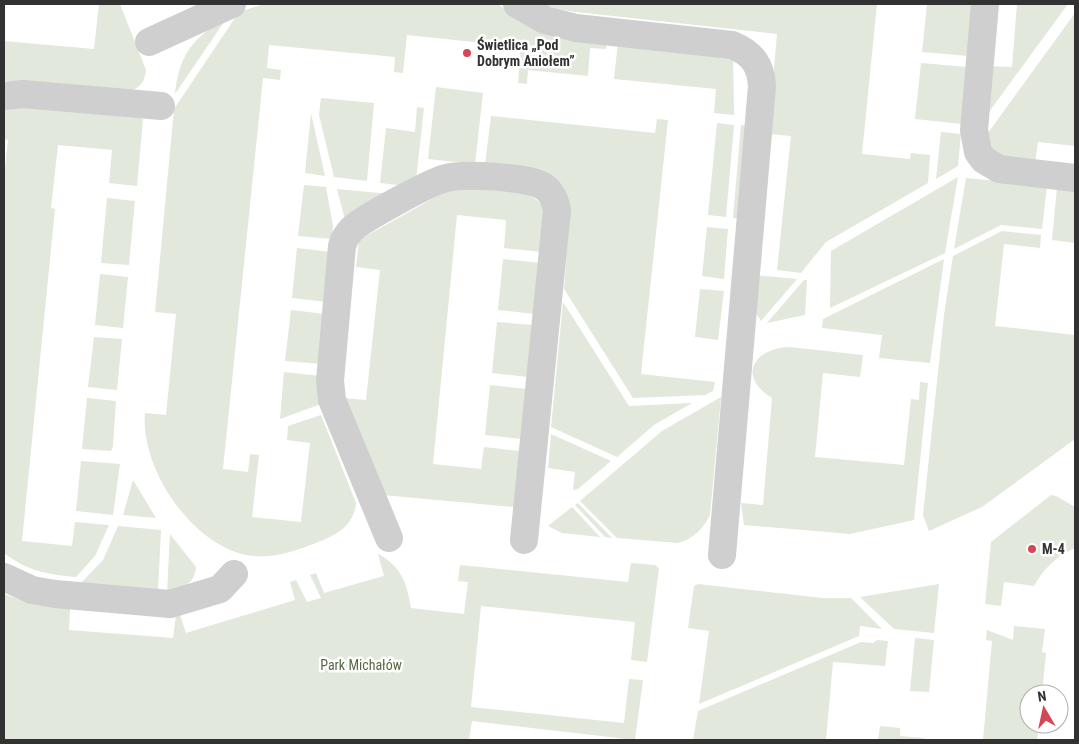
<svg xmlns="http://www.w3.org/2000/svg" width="1079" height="744" viewBox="0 0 1079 744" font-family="'Roboto Condensed',sans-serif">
  <rect width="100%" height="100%" fill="#fff"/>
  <path fill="#e2e8dc" d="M 99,4 L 120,4 L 146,70 C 145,80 141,87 131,91 L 4,81 L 4,41 L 94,49 Z
    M 264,4 L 497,4 L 525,21 L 607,41 L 606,49 L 590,48 L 588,76 L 528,70 L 527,84 L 518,83 L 521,47 L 407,35 L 403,73 L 394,72 L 395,57 L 269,45 L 267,68 L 281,70 L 280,80 L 263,78 L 223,469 L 248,472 L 250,454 L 259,455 L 252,517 L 301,522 L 310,443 L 287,440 L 288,426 L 321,415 L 356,503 C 354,526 336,535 316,543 C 295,551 276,558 253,556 C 195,550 140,470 145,413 L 166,415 L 176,314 L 155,312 L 174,109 L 239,12 Z
    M 544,4 L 877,4 L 862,154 L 910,159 L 911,153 L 930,155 L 928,183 L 826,242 L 801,273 L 777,270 L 791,136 L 768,134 L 777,34 L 576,12 L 556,9 Z
    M 927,4 L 973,4 L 968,56 L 922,52 Z
    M 1017,4 L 1068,4 L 986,116 L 990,66 L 1012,67 Z
    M 1075,13 L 1075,146 L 1038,142 L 1035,164 L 994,154 L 985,137 Z
    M 226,19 L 175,94 C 179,55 193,37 226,19 Z
    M 618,42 L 733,56 L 734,115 L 714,113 L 716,89 L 614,79 Z
    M 921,63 L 967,67 L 962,124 L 915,119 Z
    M 436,87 L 483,93 L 475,164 L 428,159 Z
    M 321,98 L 374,103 L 367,181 L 334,177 L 319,115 Z
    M 11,105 L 135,116 L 143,119 L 137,186 L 109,183 L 112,150 L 58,145 L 51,208 L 55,209 L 22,541 L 72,546 L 75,522 L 109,525 L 95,556 L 76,577 C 49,575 25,570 4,553 L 4,178 L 8,140 L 4,139 L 4,107 Z
    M 417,107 L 424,108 L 416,180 L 407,186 L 380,183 L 386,128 L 415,132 Z
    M 311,113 L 325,176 L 305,173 Z
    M 491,116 L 655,133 L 657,119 L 668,120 L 641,374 L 715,382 L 713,391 L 705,395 L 633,398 L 564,289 L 570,210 L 485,165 Z
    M 717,123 L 734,125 L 726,217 L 708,215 Z
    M 741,125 L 747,126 L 739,218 L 733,218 Z
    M 941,132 L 961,134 L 958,166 L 936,179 Z
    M 958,177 L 945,253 L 830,308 L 831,251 Z
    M 966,178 L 1047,186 L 1042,229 L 1001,225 L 954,249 Z
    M 304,185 L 326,187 L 333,226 L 332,239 L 298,236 Z
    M 1057,187 L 1075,189 L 1075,243 L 1052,240 Z
    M 337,189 L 390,194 L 345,220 Z
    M 450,189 C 472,189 535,183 543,209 C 547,221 542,239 542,252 L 504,248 L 506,220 L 457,215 L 433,464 L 481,469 L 484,447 L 520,451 L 514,507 L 383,495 L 342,398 L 366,400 L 380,270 L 356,267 L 359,240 Z
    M 107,198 L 135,201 L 129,265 L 101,263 Z
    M 707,227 L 728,229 L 724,279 L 702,276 Z
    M 1002,231 L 1041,235 L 1040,248 L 1004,244 L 995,326 L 1075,335 L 1075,439 L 982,507 L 929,531 L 923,515 L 944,315 L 953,256 Z
    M 297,248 L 331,252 L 327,302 L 292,298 Z
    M 503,259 L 540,263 L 535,314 L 498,310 Z
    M 944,259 L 930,363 L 879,358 L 882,335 L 822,328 L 823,319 Z
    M 100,274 L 128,277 L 123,328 L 95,325 Z
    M 753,275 L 797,279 L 761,321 L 753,309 Z
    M 804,280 L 807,280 L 805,315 L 767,323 Z
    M 700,289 L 724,291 L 718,340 L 695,337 Z
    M 563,302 L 629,406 L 692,403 L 654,425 L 617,457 L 551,427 Z
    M 291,310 L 325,314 L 321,364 L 285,361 Z
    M 497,322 L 534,325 L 528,377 L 492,373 Z
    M 94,337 L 122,339 L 117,390 L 88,387 Z
    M 790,347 L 863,355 L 860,377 L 823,373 L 815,457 L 904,465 L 911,399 L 919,400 L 920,382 L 928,383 L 914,520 L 850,534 L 744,525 L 741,503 L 763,505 L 772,398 C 737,377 753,348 790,347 Z
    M 284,372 L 320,376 L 321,404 L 280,419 Z
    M 490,385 L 527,389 L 521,439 L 485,435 Z
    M 721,397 L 710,515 C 703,529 693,539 678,543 L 617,538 L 580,501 L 662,431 Z
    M 87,398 L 116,401 L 113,446 L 111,451 L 82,449 Z
    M 551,434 L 611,461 L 578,489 L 573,490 L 575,472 L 548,468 Z
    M 81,461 L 120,464 L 113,515 L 76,511 Z
    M 133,480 L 156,518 L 123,515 Z
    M 1051,495 L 1056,496 L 1075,507 L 1075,548 C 1057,556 1044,568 1034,586 L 1004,582 L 1001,606 L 985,604 L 991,542 Z
    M 578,503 L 612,538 L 605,537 L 575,505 Z
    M 572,507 L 600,537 L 562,533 L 548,526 Z
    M 118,526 L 161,530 L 158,592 L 79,585 L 103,560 Z
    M 170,534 L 196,567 C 195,584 181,589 167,593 Z
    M 378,554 C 401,566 407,583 411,608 L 464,614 L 468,582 L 458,581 L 460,565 L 628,582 L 631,563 L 655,565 L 659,568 L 647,662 L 631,660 L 635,622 L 481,606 L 471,707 L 624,723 L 629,679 L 643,680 L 635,740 L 472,721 L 469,740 L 4,740 L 4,594 L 26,602 L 70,609 L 69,630 L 173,638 L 176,615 L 180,615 L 186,633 L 295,600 L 290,582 L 296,580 L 307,602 L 321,598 L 310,575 L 316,573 L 324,593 L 384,576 Z
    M 698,584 L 823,598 L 851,598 L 882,629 L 860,626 L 859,636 L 699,704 L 709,631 L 688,628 L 694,586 Z
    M 939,584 L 934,633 L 894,629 L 860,597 Z
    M 1014,626 L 1045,629 L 1042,652 L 1046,653 L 1042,694 L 1029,694 L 1029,724 L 1039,724 L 1037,740 L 983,740 L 992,641 L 986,640 L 987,630 L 1013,640 Z
    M 915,638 L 934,640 L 929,692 L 910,691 Z
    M 877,640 L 888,641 L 885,666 L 833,662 L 826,740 L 693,740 L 698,711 L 861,642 L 873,643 Z
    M 880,726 L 900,728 L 900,736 L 924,738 L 924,740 L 878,740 Z"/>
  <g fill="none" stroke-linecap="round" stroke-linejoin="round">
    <path stroke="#cfcfcf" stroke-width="28" d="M 517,4 L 545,20 L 576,28 L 732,45 C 752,53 761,65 762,86 L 722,555
      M 985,4 L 974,130 L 978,152 L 984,160 L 999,169 L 1075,178
      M 149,42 L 232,4
      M 4,96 L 23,94 L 161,106
      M 389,538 L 332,400 L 330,381 L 342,246 C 344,239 347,234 352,229 C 364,218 430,182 446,178 C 464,173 524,177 541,185 C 551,190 555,200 557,210 L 524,540
      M 4,577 L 32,590 L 55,594 L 170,604 L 220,589 L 234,574"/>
  </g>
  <g fill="#d64756" stroke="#fff" stroke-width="2">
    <circle cx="467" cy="53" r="5"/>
    <circle cx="1032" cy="549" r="5"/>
  </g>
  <g text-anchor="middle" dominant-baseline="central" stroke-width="5" stroke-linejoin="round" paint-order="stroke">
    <g font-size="14" font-weight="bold" fill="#323232" stroke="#fff" text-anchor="start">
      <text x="477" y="45">Świetlica „Pod<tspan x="477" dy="16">Dobrym Aniołem”</tspan></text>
      <text x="1042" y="549">M-4</text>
    </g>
    <g font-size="14" fill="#566a43" stroke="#fff">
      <text x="361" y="665">Park Michałów</text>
    </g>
  </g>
  <rect width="1079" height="744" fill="none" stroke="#323232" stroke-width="10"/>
  <g transform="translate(1044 709) rotate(351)"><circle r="24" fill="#ffffff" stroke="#adadad"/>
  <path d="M0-4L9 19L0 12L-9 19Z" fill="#d64756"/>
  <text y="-8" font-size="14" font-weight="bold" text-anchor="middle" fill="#323232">N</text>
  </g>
</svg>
